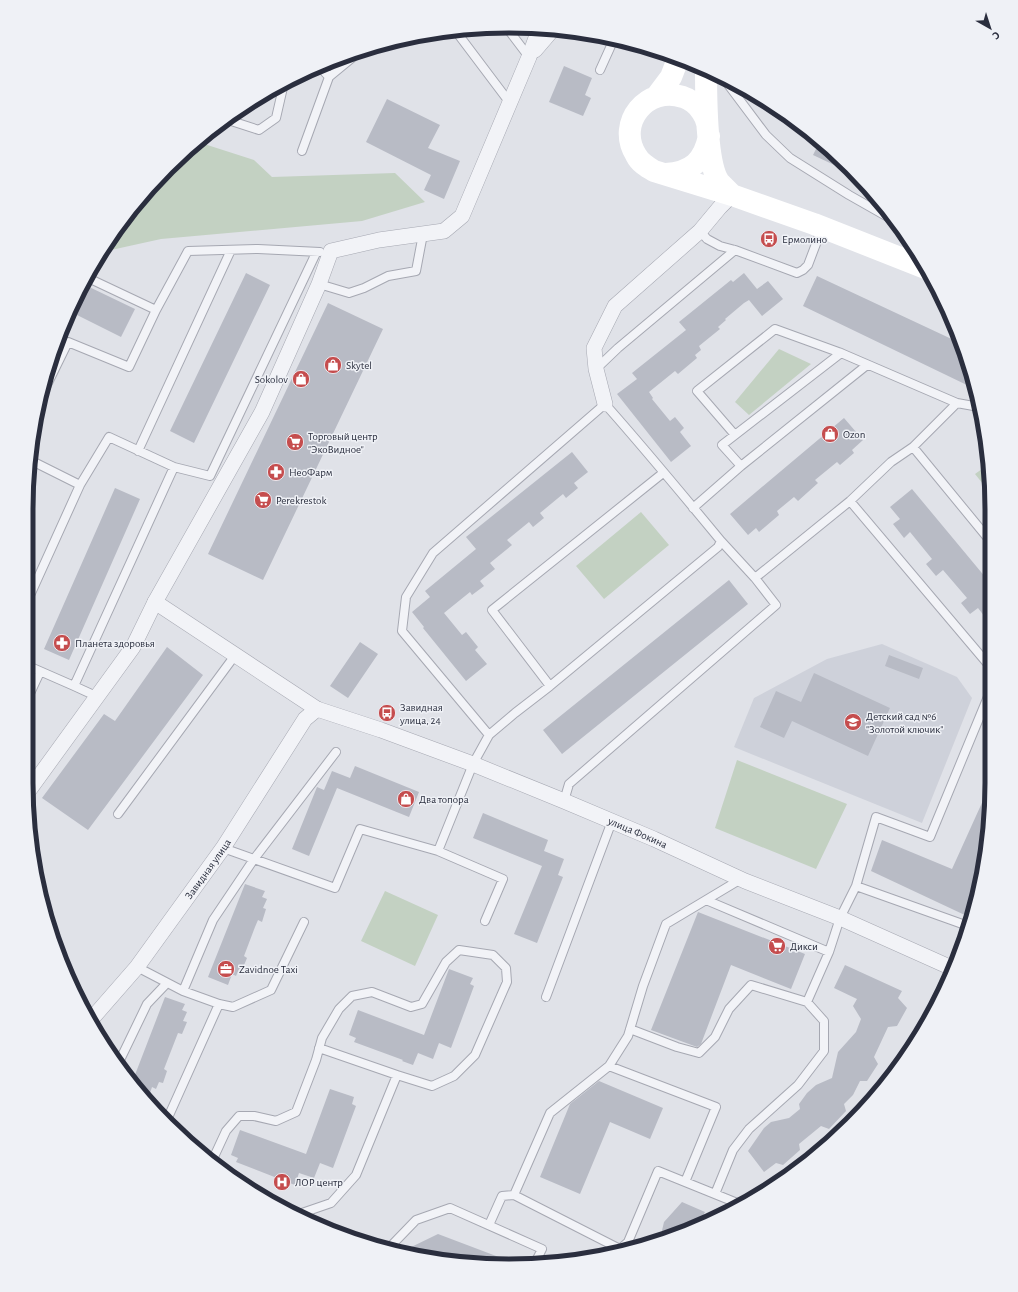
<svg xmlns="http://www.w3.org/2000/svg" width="1018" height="1292" viewBox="0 0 1018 1292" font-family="'Alegreya Sans',sans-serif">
  <rect width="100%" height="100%" fill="#e0e2e8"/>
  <path fill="#ced1da" d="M 882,644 L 957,677 L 972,698 L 922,823 L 734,747 L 754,698 L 827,659 Z"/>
  <path fill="#c3d1c2" d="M 198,142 L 254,160 L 272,177 L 395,173 L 425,202 L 362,221 L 161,239 L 102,252 L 146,191 Z
    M 779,349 L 811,364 L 749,415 L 735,402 Z
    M 989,464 L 991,477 L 991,494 L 975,474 Z
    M 641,512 L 669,545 L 604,599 L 576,566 Z
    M 737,760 L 847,804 L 816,869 L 715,828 Z
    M 385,891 L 438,915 L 415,966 L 361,941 Z"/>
  <path fill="#b8bbc5" d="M 564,66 L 592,78 L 585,95 L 591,98 L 583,116 L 549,102 Z
    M 387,99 L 440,125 L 428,148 L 460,161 L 444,199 L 424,190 L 431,175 L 366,142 Z
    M 818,145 L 829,150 L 850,170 L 849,172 L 813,155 Z
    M 246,273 L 270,285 L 194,443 L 170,431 Z
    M 744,273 L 757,289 L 768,281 L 783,299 L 762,316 L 749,300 L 744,303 L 725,319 L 726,320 L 718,327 L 720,329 L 699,346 L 701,350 L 695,355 L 697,358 L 678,374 L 675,371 L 649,392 L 653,398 L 652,399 L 670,421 L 675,417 L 684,428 L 680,432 L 691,446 L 671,462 L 617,394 L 637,379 L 632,373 L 686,330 L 679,322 L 731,280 L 733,282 Z
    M 817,276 L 958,342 L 974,379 L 971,387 L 803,306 Z
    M 83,284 L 135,309 L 121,337 L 71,312 Z
    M 328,303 L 383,329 L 263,580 L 208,554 Z
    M 844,418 L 863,440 L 852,450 L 854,453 L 840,465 L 837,462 L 815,480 L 818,483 L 798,501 L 794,497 L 777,511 L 779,515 L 759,532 L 756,528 L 748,535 L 730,514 Z
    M 572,452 L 588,472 L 574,483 L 578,488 L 566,498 L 563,494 L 540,513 L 544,518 L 533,527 L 529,522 L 507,540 L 512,545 L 490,563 L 495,569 L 480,581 L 484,586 L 472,595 L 470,592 L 444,613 L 462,635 L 466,632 L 478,647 L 475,650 L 487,664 L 466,681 L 423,628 L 424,627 L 412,612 L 430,597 L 425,591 L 476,549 L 466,537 Z
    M 115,488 L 140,499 L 69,660 L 44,649 Z
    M 912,489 L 991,584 L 991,625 L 978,608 L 970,614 L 961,603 L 967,598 L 943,570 L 936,576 L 926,564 L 932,559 L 910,532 L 904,538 L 893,524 L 900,519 L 890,507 Z
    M 729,580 L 748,604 L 562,754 L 543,730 Z
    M 360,642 L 378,654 L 348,698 L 330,686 Z
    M 167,647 L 203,675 L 88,830 L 42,798 L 104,714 L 115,721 Z
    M 889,655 L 923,668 L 919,679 L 885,666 Z
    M 814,673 L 890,708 L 868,756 L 792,721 L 784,738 L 760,727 L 776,691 L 801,702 Z
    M 355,766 L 419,792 L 409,817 L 337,788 L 309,856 L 292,849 L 317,787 L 324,790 L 332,771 L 350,778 Z
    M 990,785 L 992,785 L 983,877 L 974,906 L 969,917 L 871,871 L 882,840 L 952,869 Z
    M 483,813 L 548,840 L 544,851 L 564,859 L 558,875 L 563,877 L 537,943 L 514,934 L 542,866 L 473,838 Z
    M 245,884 L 265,891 L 262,897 L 267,899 L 263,908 L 266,909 L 262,922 L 258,920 L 255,927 L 244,956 L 247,958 L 242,970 L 239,969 L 236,976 L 232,974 L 228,985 L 208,977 Z
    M 698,912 L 805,954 L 791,989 L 731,965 L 701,1044 L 697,1047 L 651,1030 Z
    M 845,965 L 902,991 L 898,998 L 907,1008 L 897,1026 L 888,1027 L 874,1057 L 878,1064 L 867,1081 L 860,1081 L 853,1095 L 844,1104 L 846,1111 L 829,1129 L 821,1126 L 799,1144 L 800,1150 L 783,1165 L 776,1163 L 764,1172 L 748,1151 L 764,1128 L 771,1122 L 789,1118 L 800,1109 L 799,1104 L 807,1093 L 816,1085 L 832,1078 L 838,1052 L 856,1032 L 861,1019 L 853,1006 L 857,999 L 834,988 Z
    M 449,969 L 473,978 L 470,984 L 474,986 L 451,1048 L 439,1043 L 433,1059 L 418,1053 L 413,1065 L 402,1061 L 403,1060 L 354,1042 L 356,1038 L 349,1035 L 358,1010 L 424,1035 Z
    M 165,997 L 185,1004 L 182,1010 L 187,1012 L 183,1021 L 187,1022 L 182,1034 L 178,1033 L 164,1069 L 167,1071 L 163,1083 L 159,1082 L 156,1089 L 152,1087 L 148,1099 L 133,1080 Z
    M 599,1081 L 663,1108 L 650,1139 L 610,1122 L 580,1194 L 540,1177 L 570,1104 Z
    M 330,1089 L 354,1097 L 352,1104 L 356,1106 L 333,1168 L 320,1163 L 314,1178 L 299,1173 L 295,1185 L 236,1162 L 238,1158 L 231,1155 L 240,1130 L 306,1154 Z
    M 682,1202 L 705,1212 L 700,1222 L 660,1239 L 664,1222 Z
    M 438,1234 L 512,1262 L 511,1266 L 401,1252 Z"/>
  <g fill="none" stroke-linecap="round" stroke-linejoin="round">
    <defs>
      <path id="lane" d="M 507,28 L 529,57
        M 455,30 L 510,103
        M 320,67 L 329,77
        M 600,70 L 614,39
        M 721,75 L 766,135 L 790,158 L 849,195 L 893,220
        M 225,119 L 259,130 L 276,118 L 284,83
        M 302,151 L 329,77 L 363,49
        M 735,250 L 797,273 L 803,270 L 808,265 L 822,228
        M 86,277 L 156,310
        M 319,284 L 349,293 L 364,288 L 388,276 L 416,271 L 423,234
        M 596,369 L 618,348 L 735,250 L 720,246 L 707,239 L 700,231
        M 45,389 L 68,342 L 129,367 L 156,310 L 188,251 L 258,249 L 320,252
        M 957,403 L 979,407
        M 605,404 C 645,449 683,495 721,541 L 718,547 L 550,686 L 515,713 L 489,735 L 402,631 L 406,597 L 433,553 Z
        M 735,435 L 697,391 L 775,329 L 841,353 L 957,403 L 913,447 L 891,462 L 850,501 L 755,578
        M 913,447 L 991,542
        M 138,451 L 231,250
        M 30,460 L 80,485 L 109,437 L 174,467 L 210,476 L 316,253
        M 741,466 L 867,365
        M 850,501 L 992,669
        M 693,508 L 741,466 L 722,445 L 841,353
        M 27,602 L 80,485
        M 26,665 L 74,686 L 174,467
        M 74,686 L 98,697
        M 550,686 L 492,610 L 663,473
        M 26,702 L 40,672
        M 564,801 L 569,784 L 776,605 L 755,578 L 721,541
        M 118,814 L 236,654
        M 223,848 L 335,888 L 360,829 L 438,851 L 473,764 L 489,735
        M 438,851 L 503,879 L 485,921
        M 856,886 L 968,926
        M 706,900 L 741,879
        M 137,967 L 183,991 L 213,920 L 254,859 L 336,752
        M 183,991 L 219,1004 L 233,1007 L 271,990 L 304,922
        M 546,997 L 612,821
        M 630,1029 L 677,1047 L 699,1053 L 715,1037 L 729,1009 L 751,985 L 807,1002 L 829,952
        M 319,1048 L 397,1075
        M 119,1062 L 147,1004 L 167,983
        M 609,1066 L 628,1036 L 643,986 L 666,924 L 706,900 L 829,952 L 840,918 L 856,886 L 876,817 L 930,837 L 992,687
        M 166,1122 L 219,1004
        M 213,1159 L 226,1131 L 239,1116 L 254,1116 L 276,1121 L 296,1112 L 316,1060 L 322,1038 L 339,1009 L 352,996 L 372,992 L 411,1007 L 422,1004 L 446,962 L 459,950 L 493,955 L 506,968 L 507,982 L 475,1055 L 454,1076 L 432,1086 L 397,1075 L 356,1175 L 331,1203 L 299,1214
        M 715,1194 L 733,1150 L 749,1129 L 798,1085 L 824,1051 L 824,1021 L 807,1002
        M 514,1195 L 550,1113 L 609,1066 L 716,1107 L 685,1182
        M 489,1225 L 502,1196 L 514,1195 L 620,1249 L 617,1251
        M 620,1249 L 628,1242 L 658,1171 L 742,1205
        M 387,1250 L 416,1220 L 450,1208 L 542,1249 L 535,1263"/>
      <g id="street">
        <path d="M 535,50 L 553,29"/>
        <path d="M 605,404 L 596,369 L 594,348 L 615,306 L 700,231 L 720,207 L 732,195"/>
        <path id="s1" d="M 155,602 L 317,709 L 381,730 L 473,764 L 564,801 L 654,839 L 745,881 L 840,918 L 954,969"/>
        <path d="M 27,793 L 133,647 L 155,602 L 262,412 L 319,284 L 331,251 L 379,240 L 444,231 L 462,216 L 529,57 L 540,27"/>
        <path id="s2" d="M 89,1022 L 137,967 L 223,848 L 305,719 L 317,709"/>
      </g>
    </defs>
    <use href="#lane" stroke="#a6a8b2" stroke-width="10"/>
    <use href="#street" stroke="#a6a8b2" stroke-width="16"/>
    <use href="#lane" stroke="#f2f3f7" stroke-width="8"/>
    <use href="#street" stroke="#f2f3f7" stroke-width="15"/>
    <path stroke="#fff" stroke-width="22" d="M 706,69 C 706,94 706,163 719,182 C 723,186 728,191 732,195
      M 656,97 L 671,77 L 678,59
      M 707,123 C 706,119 704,115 702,112 C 698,105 690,99 683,97 C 647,85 616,123 636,155 C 640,163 647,167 654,171 L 732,195 L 814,224 L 928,269
      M 666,174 C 692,172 704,161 709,136"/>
  </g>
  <defs>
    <symbol id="bus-disc" viewBox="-11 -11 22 22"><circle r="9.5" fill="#c54d4e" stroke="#eff1f6"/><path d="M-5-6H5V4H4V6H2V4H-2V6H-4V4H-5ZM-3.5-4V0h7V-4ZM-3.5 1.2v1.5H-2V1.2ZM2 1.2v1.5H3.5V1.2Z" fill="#fff"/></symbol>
    <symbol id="shop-disc" viewBox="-11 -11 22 22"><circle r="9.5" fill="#c54d4e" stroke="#eff1f6"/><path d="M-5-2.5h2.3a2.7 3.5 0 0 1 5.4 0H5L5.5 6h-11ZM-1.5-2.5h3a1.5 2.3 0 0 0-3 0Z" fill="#fff"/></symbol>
    <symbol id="supermarket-disc" viewBox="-11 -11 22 22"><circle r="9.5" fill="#c54d4e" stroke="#eff1f6"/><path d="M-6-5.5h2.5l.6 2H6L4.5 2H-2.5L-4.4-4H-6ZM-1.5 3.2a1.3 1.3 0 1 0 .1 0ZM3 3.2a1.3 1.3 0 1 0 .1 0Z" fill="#fff"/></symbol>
    <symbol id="pharmacy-disc" viewBox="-11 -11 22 22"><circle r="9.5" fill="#c54d4e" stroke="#eff1f6"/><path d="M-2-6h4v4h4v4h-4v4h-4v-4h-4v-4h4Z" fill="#fff"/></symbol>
    <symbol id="school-disc" viewBox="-11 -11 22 22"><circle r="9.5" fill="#c54d4e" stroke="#eff1f6"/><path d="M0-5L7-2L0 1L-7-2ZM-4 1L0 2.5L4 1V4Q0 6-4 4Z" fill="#fff"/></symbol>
    <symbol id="office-disc" viewBox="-11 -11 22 22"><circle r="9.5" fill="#c54d4e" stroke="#eff1f6"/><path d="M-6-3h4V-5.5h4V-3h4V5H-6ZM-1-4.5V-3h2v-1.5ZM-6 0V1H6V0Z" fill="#fff"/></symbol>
    <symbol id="hospital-disc" viewBox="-11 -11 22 22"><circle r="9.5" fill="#c54d4e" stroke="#eff1f6"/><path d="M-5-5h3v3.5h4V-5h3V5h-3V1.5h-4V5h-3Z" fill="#fff"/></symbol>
  </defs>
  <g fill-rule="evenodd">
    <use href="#bus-disc" x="759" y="229" width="20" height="20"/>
    <use href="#shop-disc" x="323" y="355" width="20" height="20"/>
    <use href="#shop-disc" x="291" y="369" width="20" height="20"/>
    <use href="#shop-disc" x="820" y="424" width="20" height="20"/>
    <use href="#supermarket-disc" x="285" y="432" width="20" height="20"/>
    <use href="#pharmacy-disc" x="266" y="462" width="20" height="20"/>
    <use href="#supermarket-disc" x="253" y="490" width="20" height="20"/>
    <use href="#pharmacy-disc" x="52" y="633" width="20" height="20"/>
    <use href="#bus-disc" x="377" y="703" width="20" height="20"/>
    <use href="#school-disc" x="843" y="712" width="20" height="20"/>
    <use href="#shop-disc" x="396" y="789" width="20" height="20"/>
    <use href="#supermarket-disc" x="767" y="936" width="20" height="20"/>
    <use href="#office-disc" x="216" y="959" width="20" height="20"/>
    <use href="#hospital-disc" x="272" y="1172" width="20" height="20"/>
  </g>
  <g text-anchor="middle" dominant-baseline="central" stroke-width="3" stroke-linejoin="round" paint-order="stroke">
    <g font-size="11" fill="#2a2e3e" stroke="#eff1f6" text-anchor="start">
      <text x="782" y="239">Ермолино</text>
      <text x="346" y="365">Skytel</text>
      <text x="288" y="379" text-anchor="end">Sokolov</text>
      <text x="843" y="434">Ozon</text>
      <text x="308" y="436">Торговый центр<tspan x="308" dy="13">"ЭкоВидное"</tspan></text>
      <text x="289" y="472">НеоФарм</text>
      <text x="276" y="500">Perekrestok</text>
      <text x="75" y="643">Планета здоровья</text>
      <text x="400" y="707">Завидная<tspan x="400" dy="13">улица, 24</tspan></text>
      <text x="866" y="716">Детский сад №6<tspan x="866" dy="13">"Золотой ключик"</tspan></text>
      <text x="419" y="799">Два топора</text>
      <text x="790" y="946">Дикси</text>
      <text x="239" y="969">Zavidnoe Taxi</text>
      <text x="295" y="1182">ЛОР центр</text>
    </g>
    <g font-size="11" fill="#2a2e3e" stroke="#eff1f6">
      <text stroke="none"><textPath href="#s1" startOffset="538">улица Фокина</textPath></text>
      <text stroke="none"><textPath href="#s2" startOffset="194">Завидная улица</textPath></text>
    </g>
  </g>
  <path d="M0 0H1018V1292H0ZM509 33H509A476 476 0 0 1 985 509V783A476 476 0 0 1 509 1259H509A476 476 0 0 1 33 783V509A476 476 0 0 1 509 33Z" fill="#eff1f6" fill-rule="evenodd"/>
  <path fill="none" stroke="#2a2e3e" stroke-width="5" d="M509 33H509A476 476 0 0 1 985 509V783A476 476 0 0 1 509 1259H509A476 476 0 0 1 33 783V509A476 476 0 0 1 509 33Z"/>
  <g transform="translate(990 28) rotate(141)" stroke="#eff1f6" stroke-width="3" paint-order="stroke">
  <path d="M0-3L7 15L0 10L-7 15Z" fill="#2a2e3e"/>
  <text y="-6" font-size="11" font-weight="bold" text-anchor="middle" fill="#2a2e3e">С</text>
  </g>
</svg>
